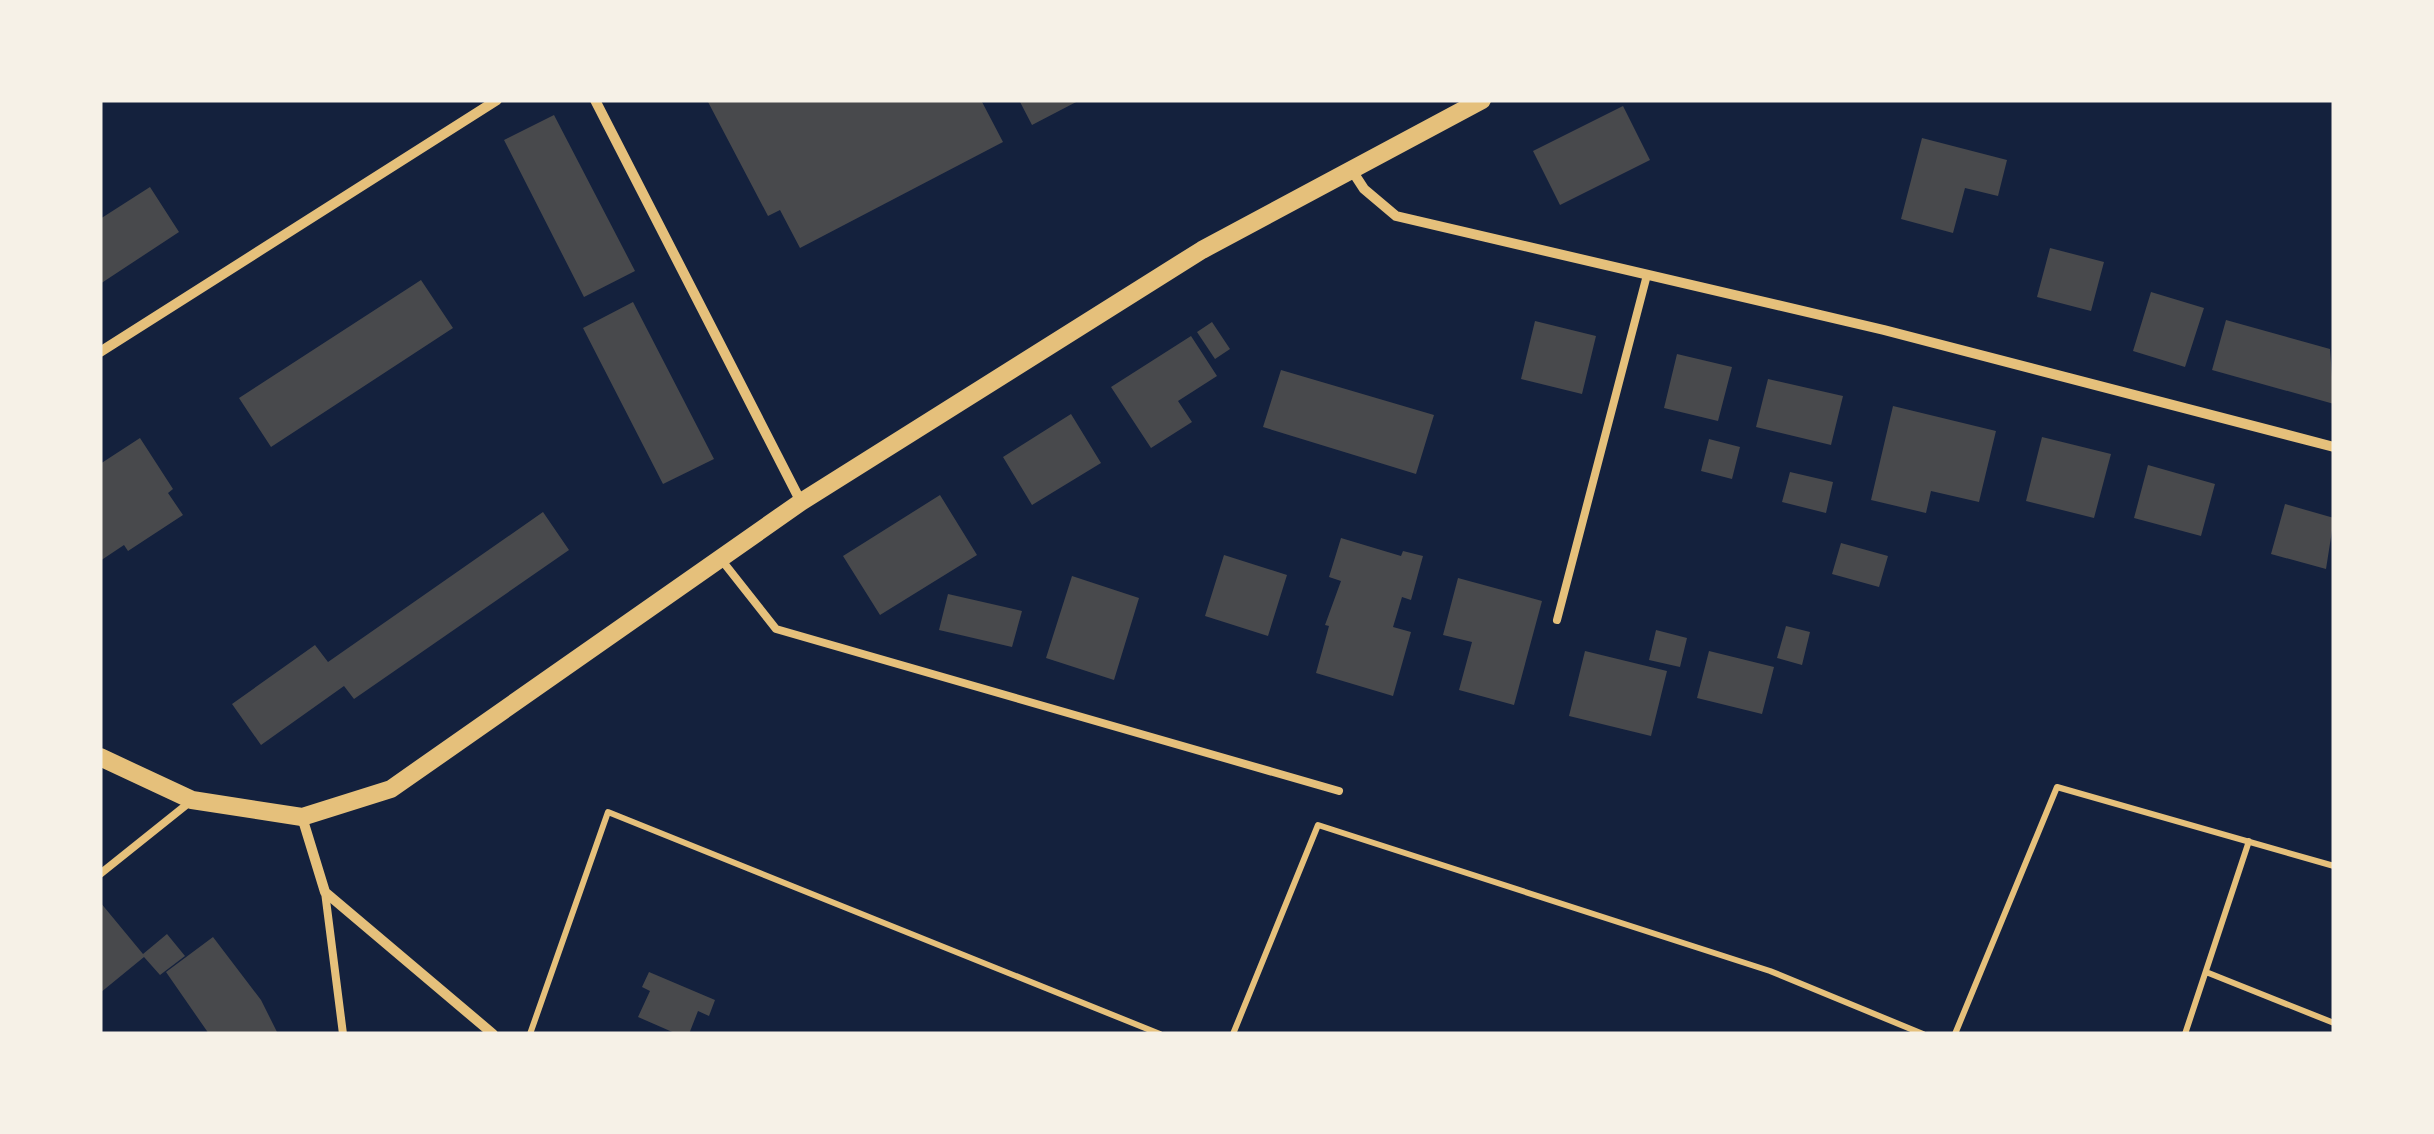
<svg xmlns="http://www.w3.org/2000/svg" width="2434" height="1134" viewBox="0 0 2434 1134" font-family="Barlow,sans-serif">
  <rect width="100%" height="100%" fill="#14213d"/>
  <path fill="#48494c" d="M 707,100 L 981,100 L 1003,142 L 800,248 L 780,210 L 768,216 Z
    M 1019,100 L 1080,100 L 1032,125 Z
    M 1623,106 L 1650,160 L 1560,205 L 1533,151 Z
    M 554,115 L 635,271 L 584,297 L 504,140 Z
    M 1922,138 L 2007,160 L 1998,196 L 1965,188 L 1953,233 L 1901,219 Z
    M 150,187 L 179,232 L 100,284 L 100,219 Z
    M 2050,248 L 2104,262 L 2091,311 L 2037,297 Z
    M 421,280 L 453,328 L 271,447 L 239,398 Z
    M 2151,292 L 2204,308 L 2185,367 L 2133,351 Z
    M 633,302 L 714,459 L 663,484 L 583,328 Z
    M 2226,320 L 2330,349 L 2334,404 L 2212,370 Z
    M 1535,321 L 1596,336 L 1582,394 L 1521,379 Z
    M 1212,322 L 1230,349 L 1215,359 L 1197,332 Z
    M 1191,336 L 1217,376 L 1178,401 L 1192,422 L 1151,448 L 1111,387 Z
    M 1677,354 L 1732,367 L 1718,421 L 1664,408 Z
    M 1281,370 L 1434,415 L 1416,474 L 1263,427 Z
    M 1768,379 L 1843,396 L 1831,445 L 1756,427 Z
    M 1893,406 L 1996,431 L 1979,502 L 1931,491 L 1926,513 L 1871,500 Z
    M 1071,414 L 1101,463 L 1032,505 L 1003,457 Z
    M 2042,437 L 2111,454 L 2094,518 L 2026,501 Z
    M 140,438 L 173,489 L 168,493 L 183,515 L 128,551 L 124,545 L 100,561 L 100,464 Z
    M 1709,439 L 1740,447 L 1732,479 L 1701,471 Z
    M 2148,465 L 2215,484 L 2201,536 L 2134,518 Z
    M 1790,472 L 1833,482 L 1826,513 L 1782,502 Z
    M 940,495 L 977,555 L 880,615 L 843,556 Z
    M 2285,504 L 2334,518 L 2326,569 L 2271,554 Z
    M 543,512 L 569,550 L 354,699 L 344,686 L 261,745 L 232,704 L 315,645 L 328,662 Z
    M 1341,538 L 1401,556 L 1403,551 L 1423,556 L 1411,600 L 1402,597 L 1393,627 L 1411,632 L 1393,696 L 1316,673 L 1329,626 L 1325,625 L 1341,581 L 1329,577 Z
    M 1841,543 L 1888,556 L 1879,587 L 1832,574 Z
    M 1224,555 L 1287,575 L 1268,636 L 1205,616 Z
    M 1072,576 L 1139,598 L 1114,680 L 1046,658 Z
    M 1458,578 L 1542,601 L 1514,705 L 1459,690 L 1472,642 L 1443,635 Z
    M 948,594 L 1022,611 L 1012,647 L 939,630 Z
    M 1786,626 L 1810,632 L 1802,665 L 1777,658 Z
    M 1656,630 L 1687,638 L 1680,667 L 1649,660 Z
    M 1585,651 L 1667,671 L 1651,736 L 1569,716 Z
    M 1709,651 L 1774,667 L 1762,714 L 1697,698 Z
    M 100,902 L 143,954 L 167,934 L 185,956 L 160,975 L 144,957 L 100,993 Z
    M 213,937 L 261,1000 L 278,1034 L 209,1034 L 166,972 Z
    M 649,972 L 715,1000 L 709,1016 L 698,1011 L 689,1034 L 677,1034 L 638,1017 L 650,991 L 642,987 Z"/>
  <g fill="none" stroke-linecap="round" stroke-linejoin="round">
    <path stroke="#e5c07b" stroke-width="6" d="M 2206,972 L 2334,1023
      M 530,1034 L 608,812 L 1160,1034
      M 1233,1034 L 1318,825 L 1770,971 L 1923,1034
      M 1955,1034 L 2057,787 L 2334,866
      M 2185,1034 L 2249,841"/>
    <path stroke="#e5c07b" stroke-width="8" d="M 720,558 L 776,629 L 1339,791
      M 1557,620 L 1647,275
      M 100,874 L 190,802
      M 325,892 L 343,1034"/>
    <path stroke="#e5c07b" stroke-width="10" d="M 595,100 L 801,502
      M 1351,169 L 1364,189 L 1396,216 L 1884,330 L 2334,447
      M 100,352 L 497,100
      M 302,817 L 325,892 L 493,1034"/>
    <path stroke="#e5c07b" stroke-width="18" d="M 100,757 L 192,800 L 302,817 L 391,789 L 801,502 L 1202,250 L 1482,100"/>
  </g>
  <rect width="2434" height="1134" fill="none" stroke="#f6f1e7" stroke-width="205"/>
</svg>
